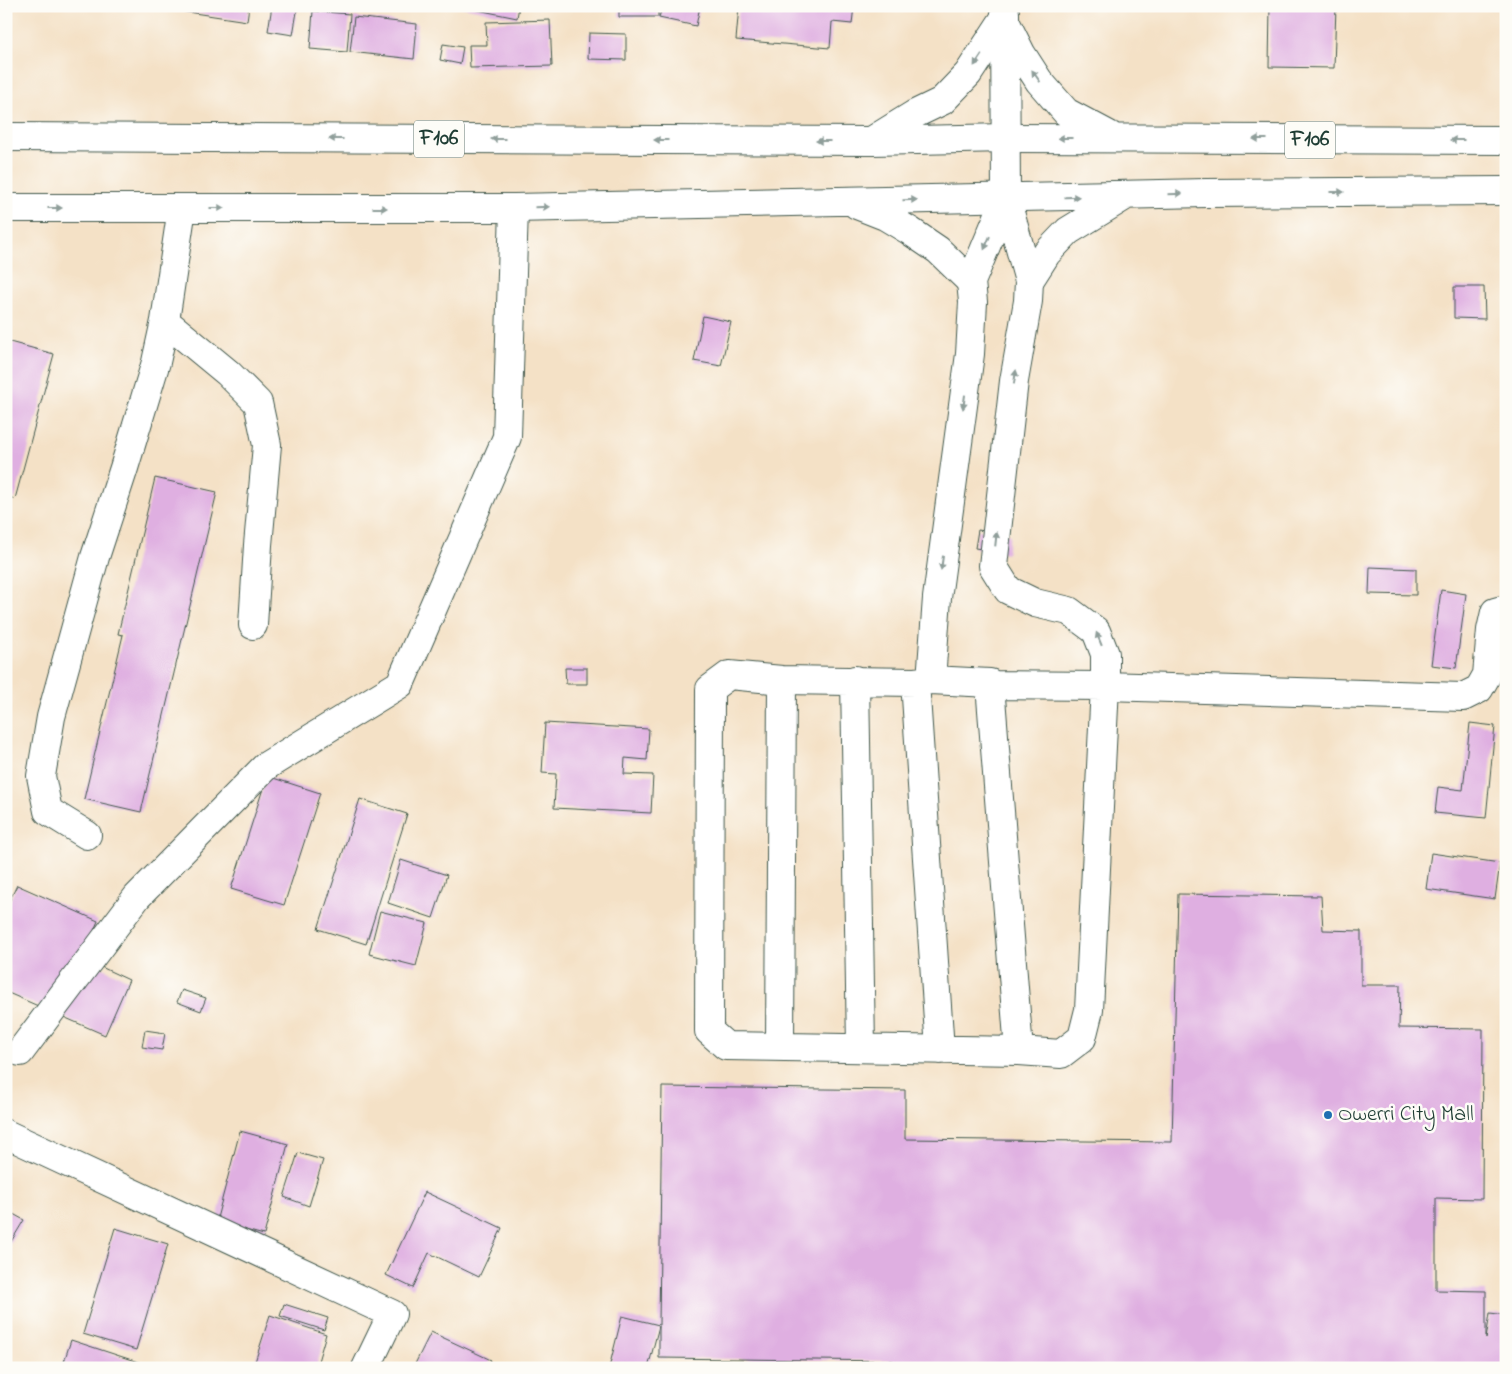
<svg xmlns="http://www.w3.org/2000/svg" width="1512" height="1374" viewBox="0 0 1512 1374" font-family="'Indie Flower',sans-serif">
  <rect width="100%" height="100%" fill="#fdfcf7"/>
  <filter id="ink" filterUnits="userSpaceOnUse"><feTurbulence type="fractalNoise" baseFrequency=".02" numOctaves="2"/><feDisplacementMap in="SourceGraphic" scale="10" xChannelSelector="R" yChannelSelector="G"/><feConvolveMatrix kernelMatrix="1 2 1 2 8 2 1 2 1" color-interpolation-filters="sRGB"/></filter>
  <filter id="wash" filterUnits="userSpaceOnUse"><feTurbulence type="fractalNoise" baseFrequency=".0096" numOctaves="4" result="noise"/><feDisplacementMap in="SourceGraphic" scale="20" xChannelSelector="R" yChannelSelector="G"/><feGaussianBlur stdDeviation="1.12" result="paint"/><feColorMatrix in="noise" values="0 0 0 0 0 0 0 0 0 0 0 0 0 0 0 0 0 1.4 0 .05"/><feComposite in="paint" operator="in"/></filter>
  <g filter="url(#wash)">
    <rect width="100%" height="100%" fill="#f4e1c6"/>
    <g id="blocks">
      <path fill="#dfafe1" d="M 154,6 L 249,6 L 247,21 L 154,7 Z
        M 272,6 L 298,6 L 293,35 L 268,31 Z
        M 310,6 L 389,6 L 388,11 L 310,8 Z
        M 458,6 L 519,6 L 517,18 Z
        M 619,6 L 658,6 L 658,17 L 619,17 Z
        M 662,6 L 700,6 L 696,26 L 659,18 Z
        M 739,6 L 854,6 L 852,24 L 832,22 L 830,48 L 736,40 Z
        M 1270,6 L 1336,6 L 1334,68 L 1269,67 Z
        M 313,11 L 350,14 L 347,52 L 310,49 Z
        M 354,17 L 417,24 L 414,59 L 350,52 Z
        M 550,20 L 552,66 L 470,68 L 469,45 L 487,45 L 486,22 Z
        M 589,33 L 626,34 L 626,60 L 588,59 Z
        M 443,44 L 463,47 L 460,64 L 440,60 Z
        M 1454,287 L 1484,287 L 1485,319 L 1454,318 Z
        M 703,316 L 731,322 L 721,366 L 694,361 Z
        M 6,341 L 54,354 L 15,499 L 6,496 Z
        M 155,478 L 217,492 L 141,812 L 84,799 L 123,635 L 118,634 Z
        M 978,530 L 1010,535 L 1007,553 L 975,548 Z
        M 1370,567 L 1416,569 L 1416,595 L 1369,594 Z
        M 1441,590 L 1466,594 L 1456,668 L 1431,665 Z
        M 565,668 L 587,668 L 587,684 L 566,684 Z
        M 545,723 L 649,729 L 647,760 L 625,758 L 624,774 L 653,775 L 651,813 L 554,808 L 556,774 L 542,773 Z
        M 1470,723 L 1495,726 L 1486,818 L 1435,813 L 1438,787 L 1463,790 Z
        M 267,776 L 320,793 L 284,905 L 231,889 Z
        M 360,799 L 407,814 L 366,944 L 318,929 Z
        M 1431,853 L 1500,863 L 1495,899 L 1426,889 Z
        M 401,860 L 447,875 L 433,918 L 388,903 Z
        M 17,885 L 98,921 L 82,958 L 129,980 L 105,1035 L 6,992 L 6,908 Z
        M 1178,894 L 1321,896 L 1323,930 L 1361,931 L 1361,985 L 1400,985 L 1399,1028 L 1483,1029 L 1482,1199 L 1436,1198 L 1436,1290 L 1486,1291 L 1486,1339 L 1490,1313 L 1506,1315 L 1506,1342 L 1502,1368 L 893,1368 L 893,1361 L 659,1358 L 659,1326 L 648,1368 L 609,1368 L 622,1316 L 659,1325 L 662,1087 L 905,1090 L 905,1139 L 1172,1142 Z
        M 380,911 L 427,923 L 416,966 L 369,954 Z
        M 182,990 L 206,998 L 201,1011 L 177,1002 Z
        M 145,1030 L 165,1033 L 162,1050 L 142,1047 Z
        M 240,1131 L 288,1144 L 264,1235 L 216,1222 Z
        M 298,1153 L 323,1160 L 309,1206 L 284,1197 Z
        M 425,1192 L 502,1228 L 479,1277 L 429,1253 L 413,1288 L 386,1275 Z
        M 6,1210 L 24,1220 L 6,1250 Z
        M 115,1228 L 168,1244 L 136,1350 L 83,1334 Z
        M 284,1304 L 328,1318 L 324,1330 L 280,1316 Z
        M 270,1315 L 326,1334 L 316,1368 L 253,1368 Z
        M 431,1332 L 491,1360 L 488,1368 L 413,1368 Z
        M 71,1340 L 141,1363 L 140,1368 L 62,1368 Z"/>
    </g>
  </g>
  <g filter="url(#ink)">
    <use href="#blocks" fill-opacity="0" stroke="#3f564a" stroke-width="1"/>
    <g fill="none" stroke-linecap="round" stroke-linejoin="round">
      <defs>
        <path id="minor" d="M 1005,13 L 1006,198 L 1029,281 L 1028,301 L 1014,381 L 993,566 L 1008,590 L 1035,603 L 1069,611 L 1096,631 L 1105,654 L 1105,686 L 1089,1010 L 1082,1038 L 1061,1054 L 1019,1051 L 726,1046 L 709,1031 L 710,689 L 729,675 L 782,680 L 915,682 L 931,680 L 990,683 L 990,685 L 1105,686 L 1463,697 L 1479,689 L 1487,675 L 1491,630 L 1495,612 L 1506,609
          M 165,321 L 228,373 L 258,403 L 267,445 L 258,545 L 253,625
          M 855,680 L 861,1048
          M 931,680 L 937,598 L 970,354 L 973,302 L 971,282 L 1006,198
          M 915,682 L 940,1050
          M 990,685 L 1019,1051
          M 87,835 L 48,811 L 41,776 L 51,717 L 95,557 L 124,468 L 156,362 L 165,321 L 182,208
          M 780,1046 L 782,680
          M 20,1052 L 137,897 L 266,766 L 400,684 L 507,437 L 514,208
          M 6,1134 L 392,1314 L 366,1368"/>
        <path id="major" d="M 1004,19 L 1021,53 L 1039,81 L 1066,112 L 1111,136
          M 6,137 L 872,141 L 1005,138 L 1506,140
          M 873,140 L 915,114 L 942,101 L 968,74 L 1004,19
          M 857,205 L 885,216 L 910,231 L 938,250 L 971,282
          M 6,208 L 514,208 L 1206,193 L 1506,191
          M 1029,281 L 1047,253 L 1068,231 L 1125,196"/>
      </defs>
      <use href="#minor" stroke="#3f564a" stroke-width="30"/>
      <use href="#major" stroke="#3f564a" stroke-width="30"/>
      <use href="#minor" stroke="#fff" stroke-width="28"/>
      <use href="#major" stroke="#fff" stroke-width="28"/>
    </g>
    <defs><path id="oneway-solid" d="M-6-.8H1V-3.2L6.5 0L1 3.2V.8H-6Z" transform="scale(1.25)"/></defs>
    <g fill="#8f9e9a">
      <use href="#oneway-solid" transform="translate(978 60) rotate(123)"/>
      <use href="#oneway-solid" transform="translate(1036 76) rotate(-125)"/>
      <use href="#oneway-solid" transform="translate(1065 138) rotate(-180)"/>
      <use href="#oneway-solid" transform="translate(336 139) rotate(-180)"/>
      <use href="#oneway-solid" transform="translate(498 139) rotate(-180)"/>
      <use href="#oneway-solid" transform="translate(1260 139) rotate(-180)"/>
      <use href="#oneway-solid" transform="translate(661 140) rotate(-180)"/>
      <use href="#oneway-solid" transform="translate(1457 140) rotate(-180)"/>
      <use href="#oneway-solid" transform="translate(823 141) rotate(-180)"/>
      <use href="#oneway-solid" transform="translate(1337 192)"/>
      <use href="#oneway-solid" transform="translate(1175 194) rotate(-2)"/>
      <use href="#oneway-solid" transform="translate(1072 197) rotate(-1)"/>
      <use href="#oneway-solid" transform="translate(910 200) rotate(-1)"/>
      <use href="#oneway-solid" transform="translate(542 207) rotate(-1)"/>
      <use href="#oneway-solid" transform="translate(55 208)"/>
      <use href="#oneway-solid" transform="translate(217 208)"/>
      <use href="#oneway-solid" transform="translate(380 208)"/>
      <use href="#oneway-solid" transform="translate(987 243) rotate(113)"/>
      <use href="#oneway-solid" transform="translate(1015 377) rotate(-81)"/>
      <use href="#oneway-solid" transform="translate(964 402) rotate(98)"/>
      <use href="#oneway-solid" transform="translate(996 539) rotate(-84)"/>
      <use href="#oneway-solid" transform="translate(942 563) rotate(98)"/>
      <use href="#oneway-solid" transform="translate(1099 639) rotate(-112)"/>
    </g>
  </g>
  <circle fill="#1f6fb2" stroke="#fdfcf7" stroke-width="2" cx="1328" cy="1115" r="5"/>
  <g text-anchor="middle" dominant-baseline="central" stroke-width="5" stroke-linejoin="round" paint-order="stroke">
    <g fill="#fdfcf7" stroke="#62766e" stroke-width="1">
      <rect x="414" y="120.5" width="50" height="37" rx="4"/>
      <rect x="1285" y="121.5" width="50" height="37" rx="4"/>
    </g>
    <g font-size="21" font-weight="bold" fill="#1f3d34">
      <text x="439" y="139">F106</text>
      <text x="1310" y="140">F106</text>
    </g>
    <g font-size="22" fill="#1f3d34" stroke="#fdfcf7" text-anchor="start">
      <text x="1338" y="1115">Owerri City Mall</text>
    </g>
  </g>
  <rect width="1512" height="1374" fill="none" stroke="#fdfcf7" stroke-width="25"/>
</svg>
